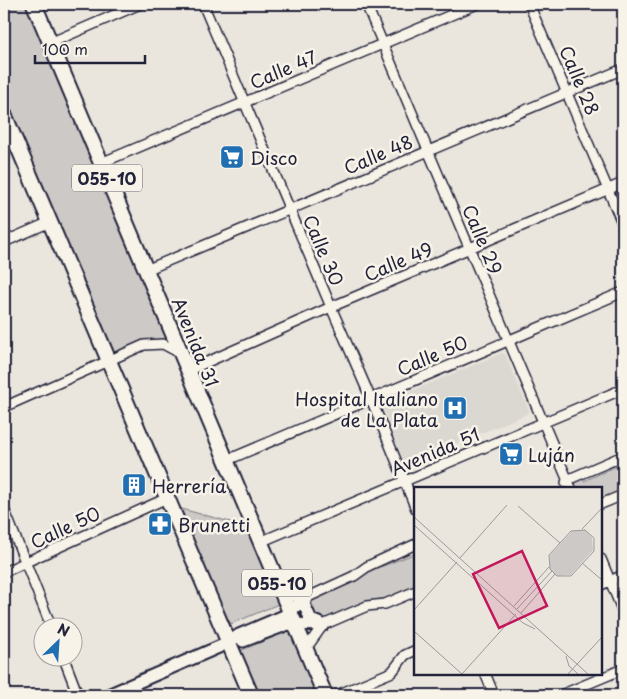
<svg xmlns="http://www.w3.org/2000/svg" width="627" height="699" viewBox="0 0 627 699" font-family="'Playpen Sans',sans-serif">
  <rect width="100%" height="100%" fill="#eae6de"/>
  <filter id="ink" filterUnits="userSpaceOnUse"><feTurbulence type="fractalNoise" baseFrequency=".02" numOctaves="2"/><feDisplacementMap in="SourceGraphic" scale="10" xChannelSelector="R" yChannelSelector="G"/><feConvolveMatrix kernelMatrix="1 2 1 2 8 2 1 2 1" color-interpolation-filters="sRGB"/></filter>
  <g filter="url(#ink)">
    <path fill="#dbd8d2" d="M 502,353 L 505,354 L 529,410 L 527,414 L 470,438 L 472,444 L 465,447 L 463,441 L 408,464 L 404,462 L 382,406 L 383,403 Z"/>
    <path fill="#cdc9c6" stroke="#787680" d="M 4,4 L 29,4 L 172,341 L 152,339 L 114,352 L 4,95 Z
      M 623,463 L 623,491 L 601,500 L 601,488 L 572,488 L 570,483 L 582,477 L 584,481 Z
      M 178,508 L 249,527 L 281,603 L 231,624 L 224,614 Z
      M 416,553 L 416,587 L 382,602 L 370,600 L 319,622 L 314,618 L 308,602 L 362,575 L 370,567 L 383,566 Z
      M 292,630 L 321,695 L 258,695 L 239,651 Z"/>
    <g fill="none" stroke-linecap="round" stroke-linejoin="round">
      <defs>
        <path id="minor" d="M 203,4 L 331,307 L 371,399 L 416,509
          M 366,4 L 571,488
          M 529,4 L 623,225
          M 50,43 L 140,4
          M 101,163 L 477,4
          M 4,242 L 50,222
          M 146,270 L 623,69
          M 187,371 L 331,307 L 623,183
          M 4,407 L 144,345 L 163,344 L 180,353
          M 225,461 L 623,292
          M 566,483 L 567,480 L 623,456
          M 601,504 L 623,495
          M 4,509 L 51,626
          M 260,542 L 623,389
          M 601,559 L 623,612
          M 4,572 L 167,498
          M 601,585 L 623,575
          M 281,590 L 292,596 L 306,598 L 354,576 L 368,566 L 416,544
          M 305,650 L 323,625 L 367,606 L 385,604 L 416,591
          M 63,656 L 78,695
          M 485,673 L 494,695
          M 337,695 L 392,672 L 405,655 L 416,650
          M 561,695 L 623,669"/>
        <path id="major" d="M 306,598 L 304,604 L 311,620 L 321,624
          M 243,641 L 288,624 L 323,625
          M 108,695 L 228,643 L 239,635 L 284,616 L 306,598"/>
        <path id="highway" d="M 34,4 L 325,695
          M 4,114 L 251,695"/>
      </defs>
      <use href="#minor" stroke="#22223b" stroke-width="12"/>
      <use href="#major" stroke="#22223b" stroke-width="15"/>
      <use href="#highway" stroke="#22223b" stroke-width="18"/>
      <use href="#minor" stroke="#f7f3e8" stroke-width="9"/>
      <use href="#major" stroke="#f7f3e8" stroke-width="11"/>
      <use href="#highway" stroke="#f7f3e8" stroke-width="14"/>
    </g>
  </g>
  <defs>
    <symbol id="supermarket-square" viewBox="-11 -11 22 22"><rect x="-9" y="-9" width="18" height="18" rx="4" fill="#1f6fb2" stroke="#f7f3e8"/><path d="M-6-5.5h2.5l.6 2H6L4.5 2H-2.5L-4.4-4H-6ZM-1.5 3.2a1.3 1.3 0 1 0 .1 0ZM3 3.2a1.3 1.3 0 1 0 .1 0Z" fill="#fff"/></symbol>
    <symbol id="hospital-square" viewBox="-11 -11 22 22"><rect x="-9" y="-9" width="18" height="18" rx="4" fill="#1f6fb2" stroke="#f7f3e8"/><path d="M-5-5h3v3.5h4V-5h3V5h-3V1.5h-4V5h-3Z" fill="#fff"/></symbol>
    <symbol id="building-square" viewBox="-11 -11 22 22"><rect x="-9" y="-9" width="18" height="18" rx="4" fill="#1f6fb2" stroke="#f7f3e8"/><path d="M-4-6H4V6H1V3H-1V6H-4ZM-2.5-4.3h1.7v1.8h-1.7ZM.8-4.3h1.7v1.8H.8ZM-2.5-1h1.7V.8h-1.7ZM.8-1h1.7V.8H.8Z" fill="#fff"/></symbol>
    <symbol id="pharmacy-square" viewBox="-11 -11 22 22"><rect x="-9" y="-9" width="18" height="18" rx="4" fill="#1f6fb2" stroke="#f7f3e8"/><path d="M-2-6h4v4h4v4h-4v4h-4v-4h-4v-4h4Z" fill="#fff"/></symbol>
  </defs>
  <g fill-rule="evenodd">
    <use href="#supermarket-square" x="218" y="143" width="28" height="28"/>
    <use href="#hospital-square" x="441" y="394" width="28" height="28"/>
    <use href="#supermarket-square" x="497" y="440" width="28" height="28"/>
    <use href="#building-square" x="120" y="471" width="28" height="28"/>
    <use href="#pharmacy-square" x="146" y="510" width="28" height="28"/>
  </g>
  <g text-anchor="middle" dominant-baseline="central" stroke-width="5" stroke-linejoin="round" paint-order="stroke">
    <g fill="#f7f3e8" stroke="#62616f" stroke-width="1">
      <rect x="72" y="164.5" width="70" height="27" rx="4"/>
      <rect x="242" y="569.5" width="70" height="27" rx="4"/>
    </g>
    <g font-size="16" font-weight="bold" fill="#22223b">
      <text x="107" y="178">055-10</text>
      <text x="277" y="583">055-10</text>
    </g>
    <g font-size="18" fill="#22223b" stroke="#f7f3e8">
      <text transform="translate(283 69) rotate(-23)">Calle 47</text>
      <text transform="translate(580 80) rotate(67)">Calle 28</text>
      <text transform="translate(378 154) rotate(-23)">Calle 48</text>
      <text transform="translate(483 239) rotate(67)">Calle 29</text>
      <text transform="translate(324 250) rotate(67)">Calle 30</text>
      <text transform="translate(398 261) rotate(-23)">Calle 49</text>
      <text transform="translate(196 342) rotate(68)">Avenida 31</text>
      <text transform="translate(432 355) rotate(-23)">Calle 50</text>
      <text transform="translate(435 451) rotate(-23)">Avenida 51</text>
      <text transform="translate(65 527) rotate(-25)">Calle 50</text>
    </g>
    <g font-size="18" fill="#22223b" stroke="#f7f3e8" text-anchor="start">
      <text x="250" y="157">Disco</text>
      <text x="438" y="398" text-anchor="end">Hospital Italiano<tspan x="438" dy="21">de La Plata</tspan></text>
      <text x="528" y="454">Luján</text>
      <text x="152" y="485">Herrería</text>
      <text x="178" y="524">Brunetti</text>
    </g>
  </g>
  <g transform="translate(414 487)">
    <rect width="188" height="188" fill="#eae6de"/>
    <path d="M 171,43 L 178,50 L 179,63 L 157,88 L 144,89 L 136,82 L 136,68 L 158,44 Z" fill="#cdc9c6"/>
    <path fill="none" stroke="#9a989d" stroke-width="1" d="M 104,19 L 146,56M 0,30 L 174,187M 0,38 L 109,136 L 121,142M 168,42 L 188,21M 171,43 L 180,51 L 180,64 L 157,89 L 143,89 L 136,82 L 135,68 L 157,44 ZM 46,71 L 93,18M 168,76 L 188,93M 100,119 L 135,80M 0,123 L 43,75M 102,123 L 138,84M 107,126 L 141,87M 0,144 L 48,187M 152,169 L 155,179 L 164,187M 48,187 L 102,127M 154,187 L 188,150"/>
    <path fill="#c2185b" fill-opacity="0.15" stroke="#c2185b" stroke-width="2.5" d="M 108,64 L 133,119 L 85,141 L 59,87 Z"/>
    <rect width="188" height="188" fill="none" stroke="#22223b" stroke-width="2.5"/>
  </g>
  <rect width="627" height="699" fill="none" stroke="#f7f3e8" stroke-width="20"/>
  <rect x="10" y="10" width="607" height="679" fill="none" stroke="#22223b" stroke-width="2" filter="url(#ink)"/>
  <g transform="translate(58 642) rotate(25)"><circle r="24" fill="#f7f3e8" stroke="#a29fa3"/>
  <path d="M0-4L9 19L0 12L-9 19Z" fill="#1f6fb2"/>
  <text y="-8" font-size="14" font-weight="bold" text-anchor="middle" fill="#22223b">N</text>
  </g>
  <path d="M35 55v8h110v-8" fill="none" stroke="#22223b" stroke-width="2.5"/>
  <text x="42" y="55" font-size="15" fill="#22223b" stroke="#f7f3e8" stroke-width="4" paint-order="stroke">100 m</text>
</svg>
